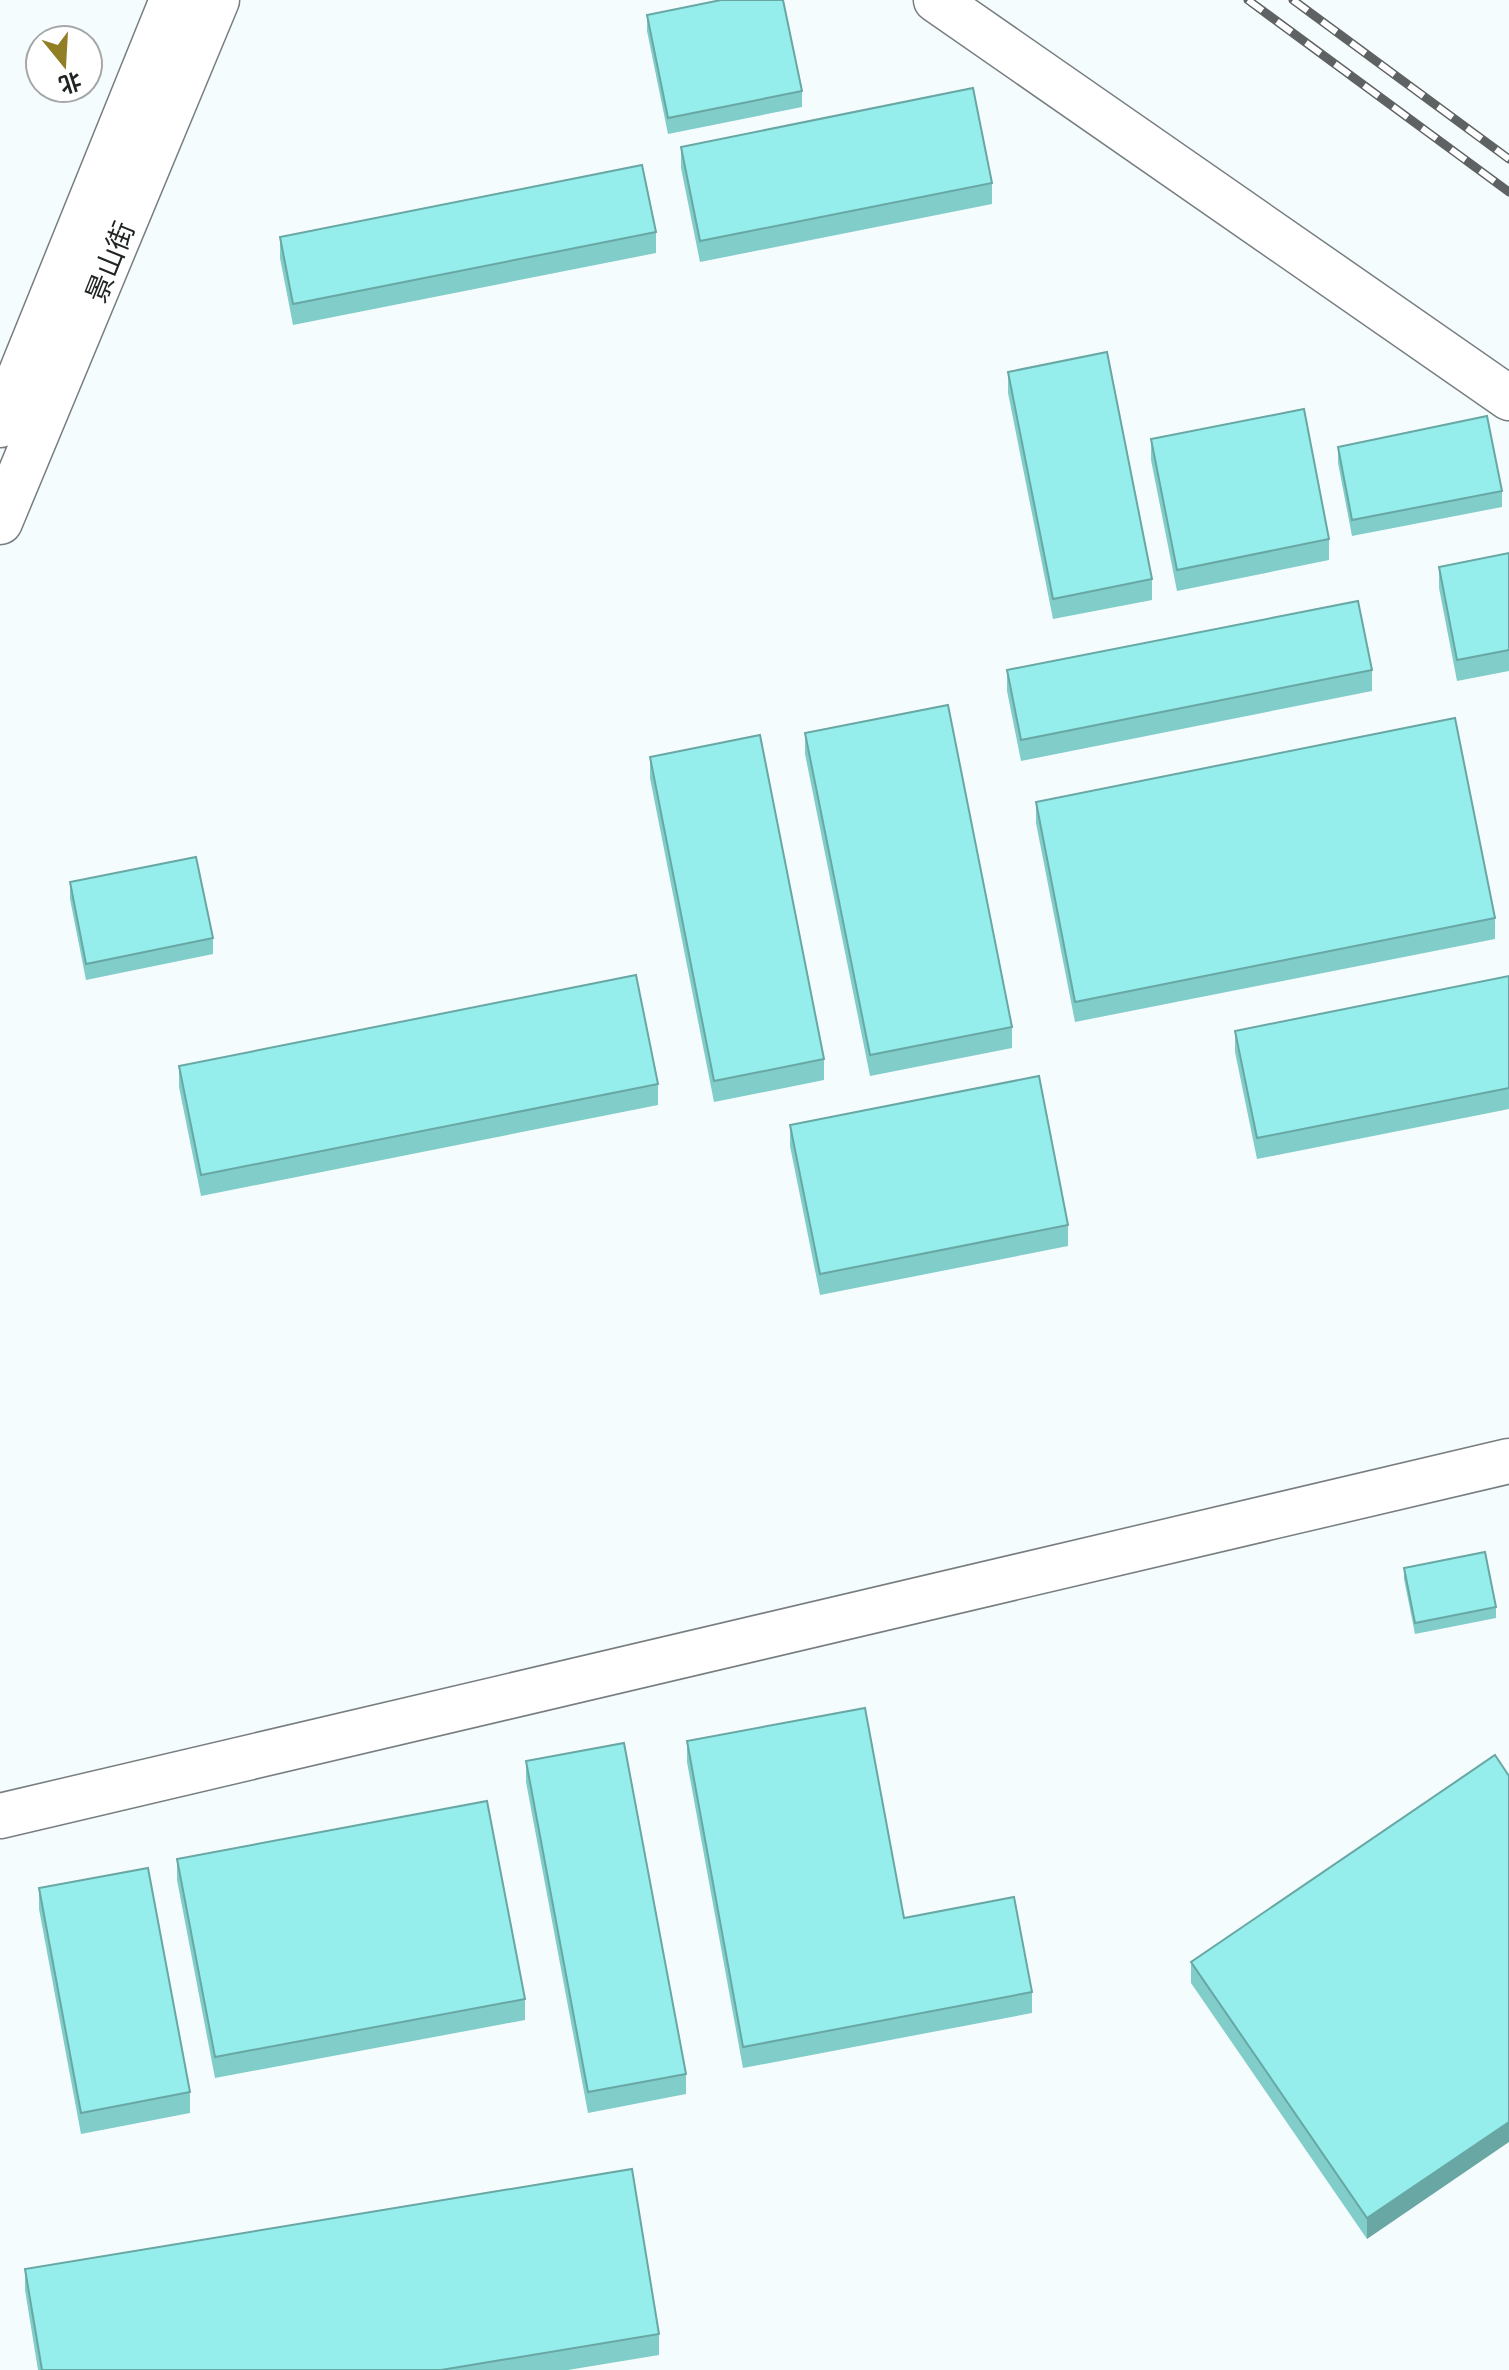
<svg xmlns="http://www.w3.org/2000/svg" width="1509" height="2370" viewBox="0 0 1509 2370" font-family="'Space Grotesk','Noto Sans SC',sans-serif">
  <rect width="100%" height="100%" fill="#f5fcfe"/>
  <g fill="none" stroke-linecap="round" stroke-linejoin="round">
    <defs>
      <path id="minor" d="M 936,0 L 1509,398
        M 0,425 L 172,0
        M 0,522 L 217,0
        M 0,1816 L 1509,1461"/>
    </defs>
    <use href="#minor" stroke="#787e80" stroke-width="47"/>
    <use href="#minor" stroke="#fff" stroke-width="44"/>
    <defs>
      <path id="rail" d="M 1248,0 L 1509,192
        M 1293,0 L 1509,159"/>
    </defs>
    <use href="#rail" stroke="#5e6263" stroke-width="9"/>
    <use href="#rail" stroke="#fff" stroke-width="6" stroke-dasharray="18" stroke-linecap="butt"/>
  </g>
  <path fill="#80cdca" d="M 647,15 L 802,91 L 802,107 L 668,134 L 647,31 Z
    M 681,147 L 992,183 L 992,204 L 700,262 L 681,168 Z
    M 656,232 L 656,253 L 293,325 L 280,258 L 280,237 Z
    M 1008,372 L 1152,579 L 1152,600 L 1053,619 L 1008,393 Z
    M 1151,439 L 1329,539 L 1329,560 L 1177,591 L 1151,460 Z
    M 1338,447 L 1502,491 L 1502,507 L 1352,536 L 1338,463 Z
    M 1509,553 L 1509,671 L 1457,681 L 1439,588 L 1439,567 Z
    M 1007,670 L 1372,670 L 1372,691 L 1021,761 L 1007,691 Z
    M 805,733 L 1012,1027 L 1012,1048 L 870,1076 L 805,754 Z
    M 650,757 L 824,1059 L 824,1080 L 714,1102 L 650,778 Z
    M 1036,802 L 1495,918 L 1495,939 L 1075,1022 L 1036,823 Z
    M 70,882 L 213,938 L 213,954 L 86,980 L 70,899 Z
    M 1509,976 L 1509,1109 L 1257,1159 L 1235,1052 L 1235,1031 Z
    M 179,1066 L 658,1084 L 658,1105 L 201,1196 L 179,1087 Z
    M 790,1125 L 1068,1225 L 1068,1246 L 820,1295 L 790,1146 Z
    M 1404,1568 L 1496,1607 L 1496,1618 L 1415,1634 L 1404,1579 Z
    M 687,1741 L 904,1918 L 1032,1992 L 1032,2013 L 743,2068 L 687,1762 Z
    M 1495,1755 L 1367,2239 L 1191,1983 L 1191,1962 Z
    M 526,1761 L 686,2074 L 686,2094 L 588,2113 L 526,1782 Z
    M 177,1859 L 525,1999 L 525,2020 L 215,2078 L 177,1880 Z
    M 39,1888 L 190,2092 L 190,2113 L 81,2134 L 39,1909 Z
    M 25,2269 L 659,2334 L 659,2355 L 568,2370 L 38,2370 L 25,2290 Z"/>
  <path fill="#68a7a4" d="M 1509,2122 L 1509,2142 L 1367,2239 L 1367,2218 Z"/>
  <path fill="#95eeeb" stroke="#68a7a4" stroke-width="2" d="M 721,0 L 783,0 L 802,91 L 668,118 L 647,15 Z
    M 973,88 L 992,183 L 700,241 L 681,147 Z
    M 642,165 L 656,232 L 293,304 L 280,237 Z
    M 1107,352 L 1152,579 L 1053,599 L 1008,372 Z
    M 1304,409 L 1329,539 L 1177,570 L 1151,439 Z
    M 1487,416 L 1502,491 L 1352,520 L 1338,447 Z
    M 1509,553 L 1509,650 L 1457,660 L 1439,567 Z
    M 1358,601 L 1372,670 L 1021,740 L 1007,670 Z
    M 948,705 L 1012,1027 L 870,1055 L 805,733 Z
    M 1455,718 L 1495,918 L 1075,1002 L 1036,802 Z
    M 760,735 L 824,1059 L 714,1081 L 650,757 Z
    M 196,857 L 213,938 L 86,964 L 70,882 Z
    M 636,975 L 658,1084 L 201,1175 L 179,1066 Z
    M 1509,976 L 1509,1088 L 1257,1138 L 1235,1031 Z
    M 1039,1076 L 1068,1225 L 820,1274 L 790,1125 Z
    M 1485,1552 L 1496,1607 L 1415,1623 L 1404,1568 Z
    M 865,1708 L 904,1918 L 1014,1897 L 1032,1992 L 743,2047 L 687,1741 Z
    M 624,1743 L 686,2074 L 588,2092 L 526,1761 Z
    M 1495,1755 L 1509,1776 L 1509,2122 L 1367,2218 L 1191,1962 Z
    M 487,1801 L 525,1999 L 215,2057 L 177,1859 Z
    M 148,1868 L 190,2092 L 81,2113 L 39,1888 Z
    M 632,2169 L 659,2334 L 441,2370 L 42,2370 L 25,2269 Z"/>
  <g text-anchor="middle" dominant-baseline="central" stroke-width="8" stroke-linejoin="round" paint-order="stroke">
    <g font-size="28" fill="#212424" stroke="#fff">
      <text transform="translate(110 262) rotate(-68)">景山街</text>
    </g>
  </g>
  <g transform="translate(64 64) rotate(162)"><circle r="38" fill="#ffffff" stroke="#a6a7a7" stroke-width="2"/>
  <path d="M0-6L14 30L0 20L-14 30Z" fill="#917e25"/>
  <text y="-12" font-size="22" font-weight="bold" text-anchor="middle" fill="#212424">北</text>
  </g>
</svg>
